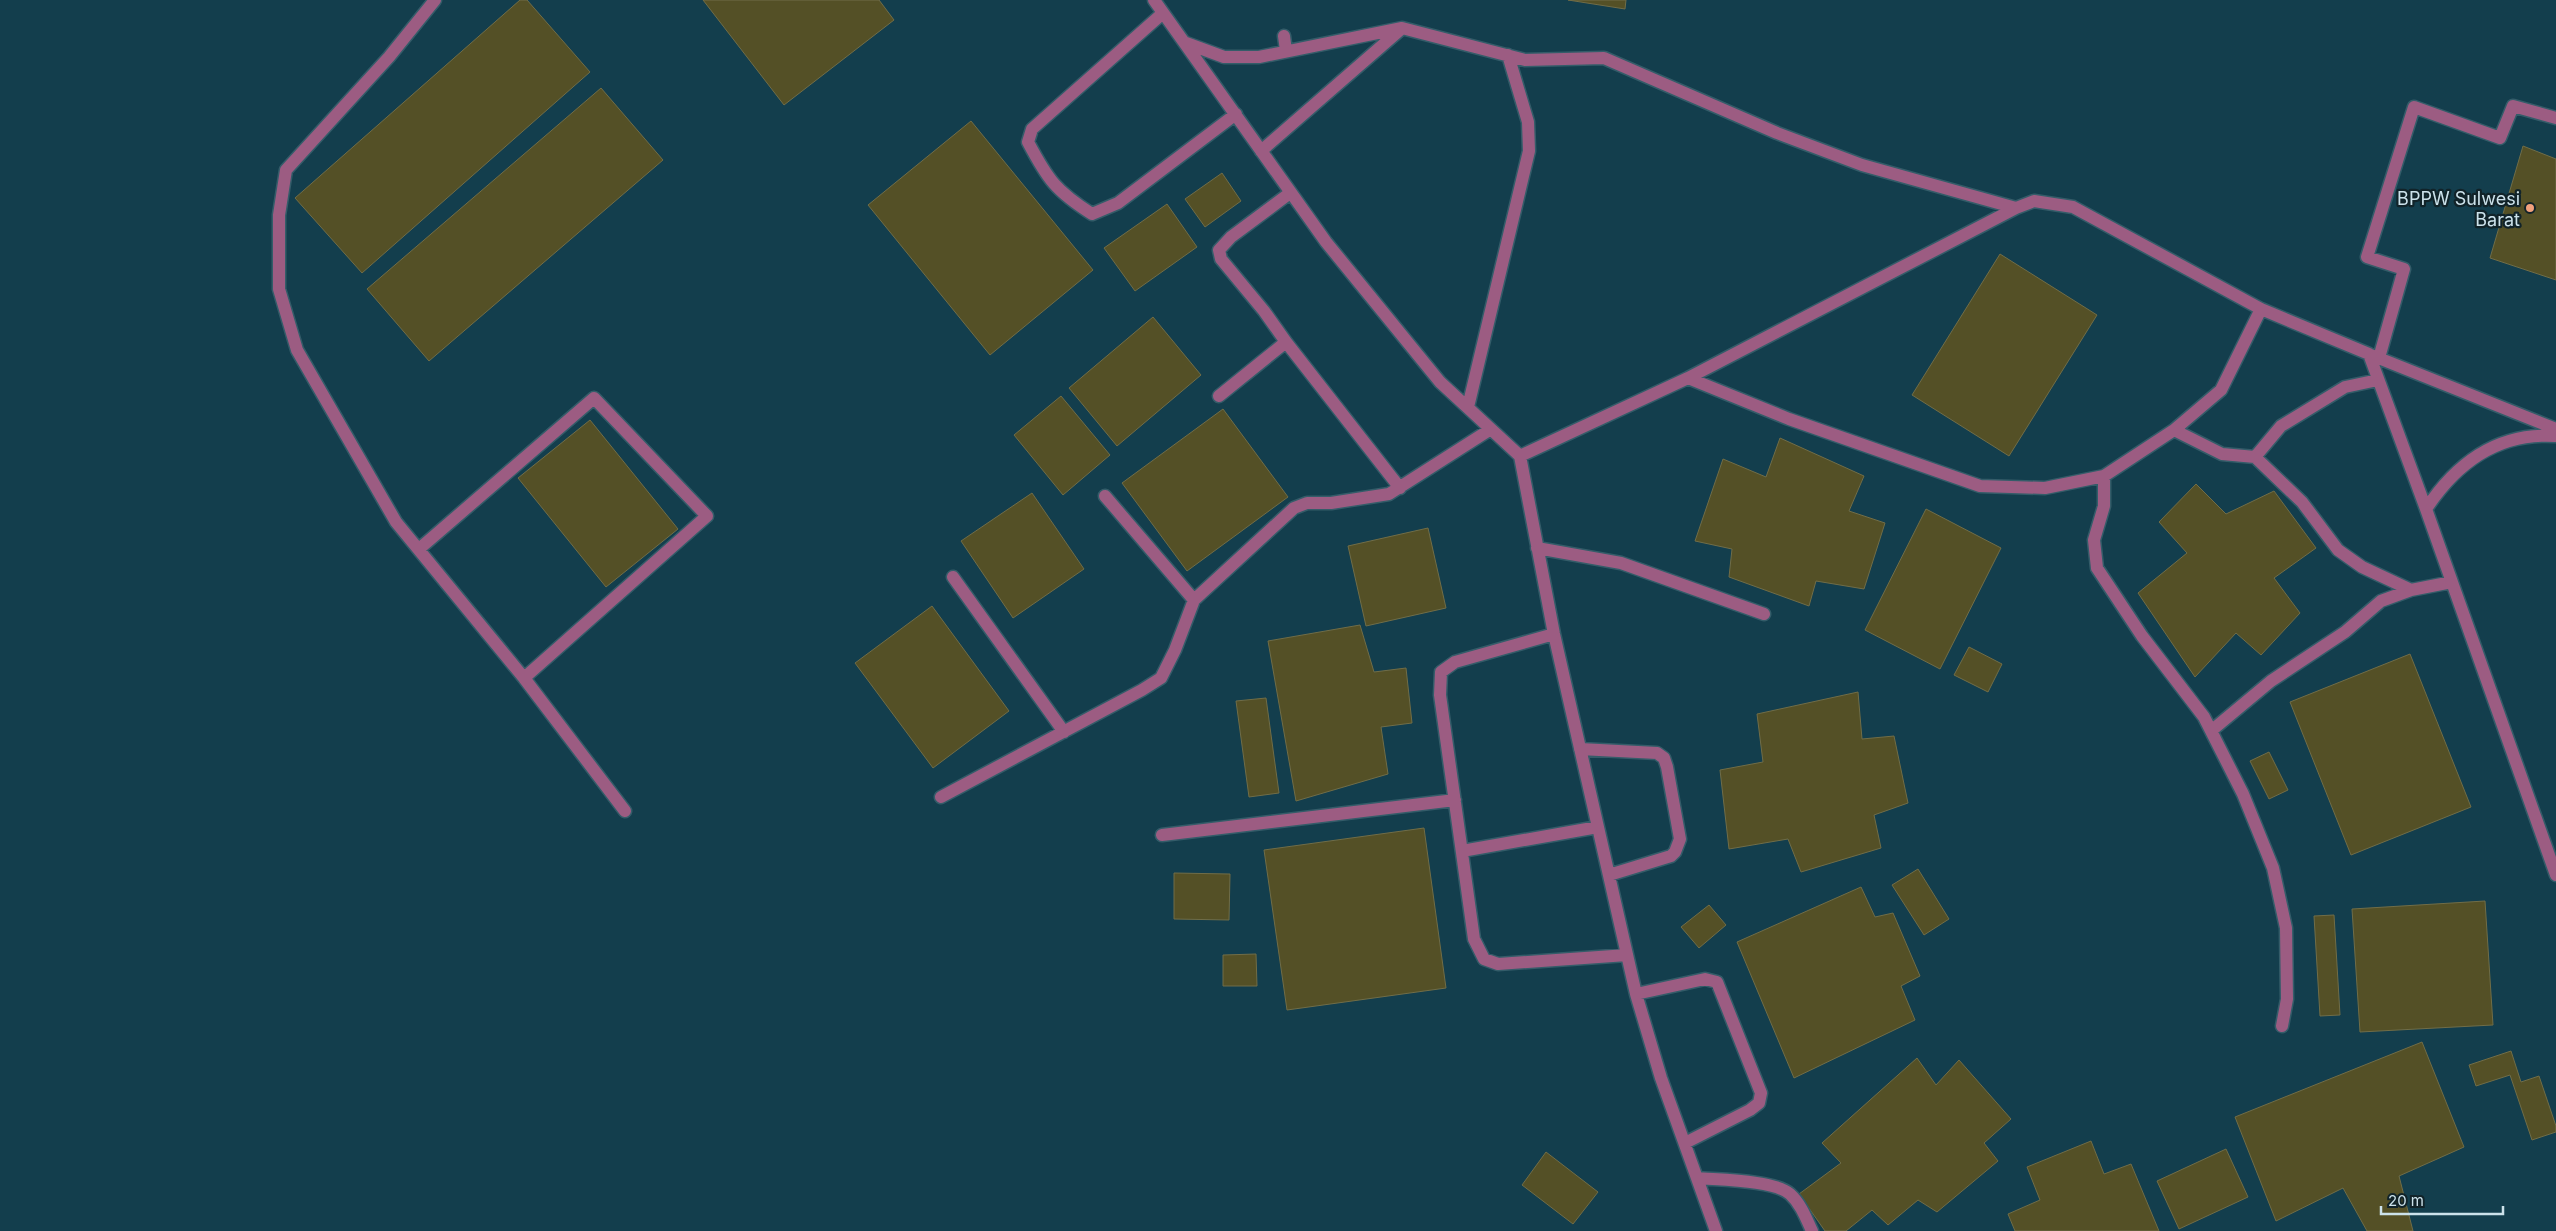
<svg xmlns="http://www.w3.org/2000/svg" width="2556" height="1231" viewBox="0 0 2556 1231" font-family="Inter,sans-serif">
  <rect width="100%" height="100%" fill="#133e4d"/>
  <path fill="#545026" stroke="#706d48" d="M 520,0 L 527,0 L 590,72 L 362,273 L 295,198 Z
    M 703,0 L 879,0 L 894,20 L 784,105 Z
    M 1568,0 L 1626,0 L 1625,9 Z
    M 601,88 L 663,160 L 429,361 L 367,289 Z
    M 971,121 L 1093,270 L 990,355 L 868,205 Z
    M 2523,146 L 2556,159 L 2556,280 L 2490,258 Z
    M 1222,173 L 1241,201 L 1205,227 L 1185,199 Z
    M 1167,204 L 1197,247 L 1135,291 L 1104,248 Z
    M 2000,254 L 2097,315 L 2009,456 L 1912,395 Z
    M 1153,317 L 1201,375 L 1117,446 L 1069,388 Z
    M 1061,396 L 1110,455 L 1063,495 L 1014,435 Z
    M 1223,409 L 1288,497 L 1187,571 L 1122,483 Z
    M 590,420 L 678,529 L 606,587 L 518,478 Z
    M 1780,438 L 1864,476 L 1849,511 L 1885,523 L 1864,589 L 1816,581 L 1809,606 L 1729,577 L 1732,549 L 1695,541 L 1723,459 L 1766,477 Z
    M 2196,484 L 2226,514 L 2274,491 L 2316,548 L 2274,578 L 2300,613 L 2261,655 L 2236,633 L 2195,677 L 2138,593 L 2187,553 L 2159,522 Z
    M 1032,493 L 1084,569 L 1013,618 L 961,541 Z
    M 1926,509 L 2001,548 L 1940,669 L 1865,630 Z
    M 1428,528 L 1446,608 L 1366,626 L 1348,546 Z
    M 932,606 L 1009,711 L 933,768 L 855,663 Z
    M 1360,625 L 1374,672 L 1406,668 L 1412,723 L 1381,727 L 1388,774 L 1296,801 L 1268,641 Z
    M 1969,647 L 2002,664 L 1988,692 L 1954,675 Z
    M 2410,654 L 2471,807 L 2351,855 L 2290,702 Z
    M 1858,692 L 1862,739 L 1894,736 L 1908,803 L 1874,815 L 1881,848 L 1801,872 L 1788,839 L 1729,849 L 1720,770 L 1763,762 L 1757,714 Z
    M 1266,698 L 1279,793 L 1249,797 L 1236,701 Z
    M 2269,752 L 2288,790 L 2269,799 L 2250,761 Z
    M 1424,828 L 1446,988 L 1287,1010 L 1264,850 Z
    M 1918,869 L 1949,919 L 1924,935 L 1892,885 Z
    M 1174,873 L 1230,874 L 1229,920 L 1174,919 Z
    M 1861,887 L 1875,917 L 1893,913 L 1920,976 L 1901,986 L 1915,1020 L 1794,1078 L 1737,942 Z
    M 2485,901 L 2493,1025 L 2360,1032 L 2352,909 Z
    M 1709,905 L 1726,925 L 1699,948 L 1681,927 Z
    M 2334,915 L 2340,1015 L 2320,1016 L 2314,916 Z
    M 1256,954 L 1257,986 L 1223,986 L 1223,955 Z
    M 2422,1042 L 2464,1147 L 2399,1176 L 2413,1231 L 2367,1231 L 2343,1188 L 2276,1221 L 2235,1117 Z
    M 2511,1051 L 2521,1082 L 2539,1076 L 2556,1126 L 2556,1132 L 2532,1140 L 2510,1075 L 2476,1086 L 2469,1065 Z
    M 1917,1058 L 1936,1085 L 1959,1060 L 2011,1119 L 1984,1143 L 1998,1161 L 1937,1212 L 1918,1200 L 1888,1225 L 1872,1210 L 1846,1231 L 1825,1231 L 1799,1194 L 1841,1163 L 1822,1143 Z
    M 2091,1141 L 2104,1174 L 2131,1164 L 2159,1231 L 2015,1231 L 2008,1214 L 2040,1200 L 2027,1167 Z
    M 2226,1149 L 2248,1197 L 2179,1229 L 2157,1181 Z
    M 1546,1152 L 1598,1192 L 1573,1224 L 1522,1185 Z"/>
  <g fill="none" stroke-linecap="round" stroke-linejoin="round">
    <defs>
      <path id="minor" d="M 435,0 L 389,57 L 286,170 L 279,215 L 279,289 L 297,350 L 396,522 L 524,678 L 625,811
        M 1154,0 L 1326,242 L 1440,382 L 1520,456 L 1554,634 L 1636,994 L 1661,1078 L 1716,1231
        M 1163,13 L 1032,129 L 1028,142 C 1048,180 1056,191 1092,214 L 1118,203 L 1236,114
        M 1284,36 L 1286,51
        M 1186,43 L 1224,57 L 1259,57 L 1402,28 L 1525,60 L 1604,58 L 1777,133 L 1862,165 L 2016,208
        M 1261,151 L 1400,30
        M 1286,342 L 1400,488
        M 2371,355 L 2556,429
        M 2379,358 L 2404,269 L 2367,257 L 2414,107 L 2500,138 L 2513,106 L 2556,118
        M 1688,378 L 1789,419 L 1980,486 L 2045,488 L 2104,476 L 2174,430 L 2221,390 L 2261,309
        M 2378,380 L 2345,387 L 2281,426 L 2255,457 L 2302,502 L 2338,550 L 2362,567 L 2411,590
        M 1219,396 L 1286,342 L 1264,311 L 1221,259 L 1219,250 L 1231,237 L 1290,193
        M 1468,407 L 1529,151 L 1528,122 L 1508,55
        M 2174,430 L 2222,454 L 2255,457
        M 2556,436 C 2498,432 2457,462 2426,509 L 2556,875
        M 1520,456 L 1688,378 L 2016,208 L 2034,201 L 2073,207 L 2261,309 L 2369,354 L 2426,509
        M 2104,476 L 2104,506 L 2094,540 L 2097,568 L 2142,636 L 2204,717 L 2243,794 L 2273,868 L 2286,928 L 2287,999 L 2282,1026
        M 1105,496 L 1194,600
        M 1537,548 L 1621,563 L 1764,614
        M 419,549 L 594,398 L 707,516 L 524,678
        M 953,577 L 1064,732
        M 1554,634 L 1455,662 L 1441,672 L 1440,695 L 1474,939 L 1484,959 L 1498,964 L 1627,955
        M 2211,731 L 2271,681 L 2345,632 L 2381,601 L 2411,590 L 2452,582
        M 1580,749 L 1657,753 L 1664,758 L 1667,767 L 1680,839 L 1675,852 L 1671,856 L 1609,875
        M 941,797 L 1142,690 L 1161,678 L 1175,650 L 1194,600 L 1294,508 L 1307,503 L 1331,503 L 1389,494 L 1491,429
        M 1162,835 L 1455,800
        M 1462,851 L 1598,827
        M 1636,994 L 1705,979 L 1717,982 L 1761,1093 L 1759,1103 L 1750,1110 L 1685,1143
        M 1697,1178 C 1719,1180 1774,1180 1790,1194 C 1801,1204 1806,1218 1812,1231"/>
    </defs>
    <use href="#minor" stroke="#345c69" stroke-width="15"/>
    <use href="#minor" stroke="#9c5c82" stroke-width="12"/>
  </g>
  <circle fill="#f1a17d" stroke="#112329" stroke-width="2" cx="2530" cy="208" r="5"/>
  <g text-anchor="middle" dominant-baseline="central" stroke-width="4.5" stroke-linejoin="round" paint-order="stroke">
    <g font-size="18" fill="#cce2eb" stroke="#112329" text-anchor="end">
      <text x="2520" y="198">BPPW Sulwesi<tspan x="2520" dy="21">Barat</tspan></text>
    </g>
  </g>
  <path d="M2381 1206v8h122v-8" fill="none" stroke="#cce2eb" stroke-width="2.5"/>
  <text x="2388" y="1206" font-size="15" fill="#cce2eb" stroke="#112329" stroke-width="4" paint-order="stroke">20 m</text>
</svg>
